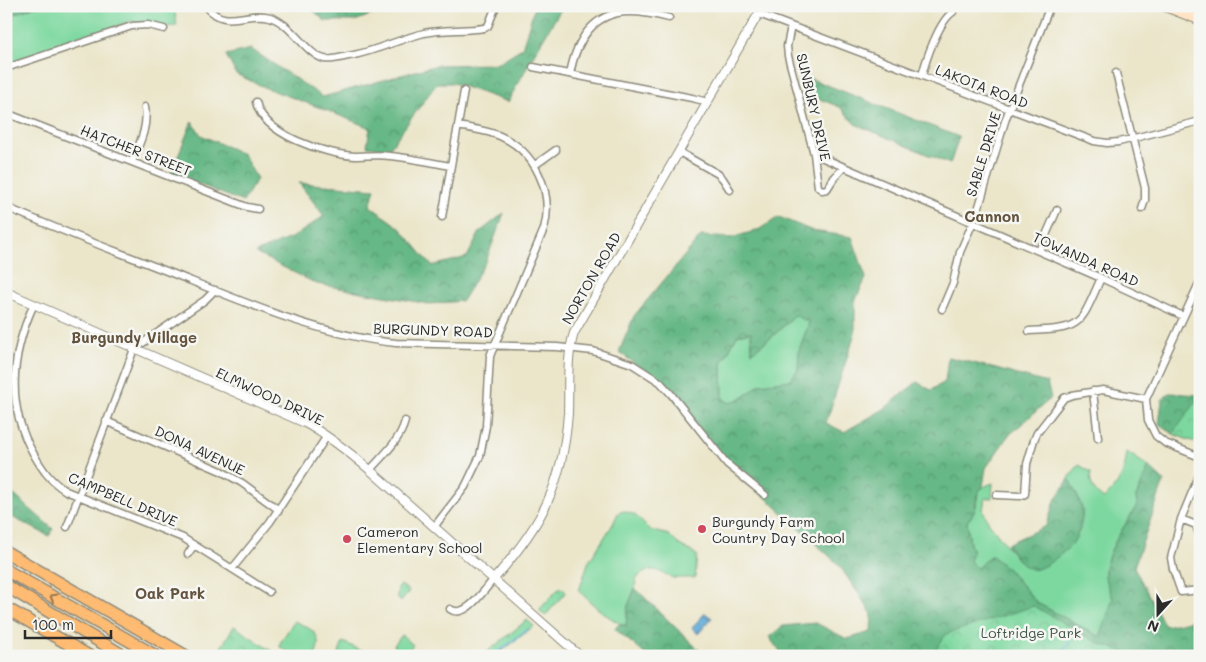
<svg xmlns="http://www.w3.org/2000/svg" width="1206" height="662" viewBox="0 0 1206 662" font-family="Mali,sans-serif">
  <defs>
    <pattern id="forest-crowns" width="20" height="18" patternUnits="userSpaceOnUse" patternTransform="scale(1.25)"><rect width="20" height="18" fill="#66b886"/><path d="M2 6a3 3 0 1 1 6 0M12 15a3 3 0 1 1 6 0" fill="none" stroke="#54966e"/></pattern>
    <pattern id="park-crowns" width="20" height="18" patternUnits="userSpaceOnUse" patternTransform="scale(1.25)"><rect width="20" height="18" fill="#7dd89f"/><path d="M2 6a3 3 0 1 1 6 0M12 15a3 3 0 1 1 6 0" fill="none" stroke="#6cba89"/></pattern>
    <pattern id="water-waves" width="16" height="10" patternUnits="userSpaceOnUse" patternTransform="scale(1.25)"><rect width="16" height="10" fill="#5eaad6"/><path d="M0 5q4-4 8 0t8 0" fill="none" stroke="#4e8bae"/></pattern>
  </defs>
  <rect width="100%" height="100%" fill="#f6f6f2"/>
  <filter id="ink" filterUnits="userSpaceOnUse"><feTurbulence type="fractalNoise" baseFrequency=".02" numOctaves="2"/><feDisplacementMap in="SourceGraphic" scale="10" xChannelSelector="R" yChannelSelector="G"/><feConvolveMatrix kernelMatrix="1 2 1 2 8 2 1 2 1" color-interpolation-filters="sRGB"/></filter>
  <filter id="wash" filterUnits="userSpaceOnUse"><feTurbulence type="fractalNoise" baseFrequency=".0096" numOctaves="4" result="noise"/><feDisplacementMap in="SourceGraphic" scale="20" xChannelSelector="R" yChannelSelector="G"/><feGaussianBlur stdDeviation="1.12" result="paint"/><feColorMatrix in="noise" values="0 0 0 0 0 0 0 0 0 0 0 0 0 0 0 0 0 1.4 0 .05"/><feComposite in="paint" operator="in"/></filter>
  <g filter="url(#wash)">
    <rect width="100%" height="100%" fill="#ebe6ca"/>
    <path fill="#7dd89f" stroke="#548265" d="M 35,6 L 174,6 L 177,26 L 157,27 L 131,21 L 6,65 L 6,35 L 15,14 Z
      M 795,315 L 809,323 L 799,350 L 798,370 L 789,381 L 760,384 L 744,397 L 730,403 L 723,399 L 722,364 L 737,335 L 751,332 L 752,352 L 773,336 Z
      M 1127,452 L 1149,467 L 1136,497 L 1137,505 C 1127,523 1103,555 1105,576 C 1106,584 1111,592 1113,599 L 1100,637 L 1037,603 L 1009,570 L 992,556 L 986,559 L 977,568 L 969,560 L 973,552 L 970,544 L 967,522 C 969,519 973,515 974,512 C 982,496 970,491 993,483 L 992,498 L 985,498 L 983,510 L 989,523 L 1018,560 L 1058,556 L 1072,544 L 1080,529 L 1083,510 L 1069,479 L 1072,473 L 1079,465 L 1091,472 C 1089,484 1094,492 1104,499 C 1120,482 1124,476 1127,452 Z
      M 624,511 L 635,515 L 650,530 L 669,535 L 678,544 L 697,555 L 695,578 L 673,578 L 656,570 L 649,570 L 640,575 L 636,580 L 635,588 L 628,606 L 626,626 C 608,619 592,604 579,591 L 588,563 L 613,524 L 618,513 Z
      M 294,621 C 312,629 324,634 315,656 L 294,656 L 280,647 L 280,643 Z
      M 402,635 L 413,645 L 404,656 L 389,656 L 388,655 L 395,648 L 394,645 Z
      M 343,642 L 373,656 L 338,656 Z"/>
    <path fill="url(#forest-crowns)" stroke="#487258" fill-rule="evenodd" d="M 6,6 L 35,6 L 6,17 Z
      M 308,6 L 394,6 L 355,21 L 325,21 Z
      M 535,6 L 563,6 L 537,49 L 508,102 L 453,83 L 437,83 L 389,149 L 367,146 L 370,128 L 326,110 L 266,88 L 236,74 L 226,55 L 251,49 L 323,97 L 437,65 L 496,64 L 522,48 Z
      M 799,74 L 959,137 L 950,164 L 855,124 L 840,107 L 804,93 Z
      M 192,121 L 201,135 L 243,154 L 257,179 L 243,202 L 171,173 Z
      M 299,183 L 375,189 L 370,206 L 400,228 L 432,266 L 467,257 L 480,232 L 504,213 L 486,261 L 462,301 L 429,304 L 317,284 L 255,253 L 295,236 L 324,216 Z
      M 779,217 L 813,231 L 852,237 L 866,278 L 855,301 L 855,333 L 826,423 L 844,432 L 884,409 L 917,382 L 931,390 L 945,382 L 948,357 L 974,363 L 1047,383 L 1051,398 L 1008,436 L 986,468 L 983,486 L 977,494 L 975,510 L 967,522 L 970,544 L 973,552 L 970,561 L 977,568 L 986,559 L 992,556 L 1009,570 L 1037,603 L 1100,637 L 1113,599 C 1111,592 1106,584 1105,577 C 1103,556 1127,523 1137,505 L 1136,497 L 1149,467 L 1164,481 L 1134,567 L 1165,626 L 1200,619 L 1200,656 L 783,656 L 769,637 L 783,626 L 816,623 L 847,639 L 871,632 L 872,614 L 839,565 L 722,457 L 660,382 L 619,352 L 634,316 L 701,236 L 731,238 L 758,230 ZM 795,315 L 809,323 L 799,350 L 798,370 L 790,380 L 760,384 L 744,397 L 730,403 L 723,399 L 722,364 L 737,335 L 751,332 L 752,352 L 773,336 Z
      M 1169,393 L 1200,395 L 1200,444 L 1173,434 L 1159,424 L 1162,400 Z
      M 1069,479 C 1073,489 1082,502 1082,511 C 1083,522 1078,536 1072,544 C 1066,551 1040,573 1031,569 C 1021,566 1013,553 1007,544 L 1046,526 L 1056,498 Z
      M 6,488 L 53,529 L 49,536 L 6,514 Z
      M 635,588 L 705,656 L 647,656 L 615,629 L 619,624 L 626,626 L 628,606 Z"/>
    <path fill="url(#park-crowns)" stroke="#548265" d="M 1200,396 L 1200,444 L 1173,434 Z
      M 401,585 L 409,591 L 401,602 L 397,598 L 398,588 Z
      M 560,587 L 566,592 L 545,616 L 539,610 Z
      M 1034,606 L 1100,644 L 1137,656 L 932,656 L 946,634 Z
      M 527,620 L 534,626 L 496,656 L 482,656 Z
      M 234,626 L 279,656 L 216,656 Z"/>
    <path fill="url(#water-waves)" stroke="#446a80" d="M 705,613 L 712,618 L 698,634 L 692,628 Z"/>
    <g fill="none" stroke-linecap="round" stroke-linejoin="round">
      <path stroke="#5eaad6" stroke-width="2" d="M 494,656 L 528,629
        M 1060,656 L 1070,642"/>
    </g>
  </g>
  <g filter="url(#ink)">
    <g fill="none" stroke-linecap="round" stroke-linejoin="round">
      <defs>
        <path id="minor" d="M 206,6 C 226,31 246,10 270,17 C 291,23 306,54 324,59 C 333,61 345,56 354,55 C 378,50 400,39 424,33 C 443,29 464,31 484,28 L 488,26 L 496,6
          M 759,14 L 1094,141 L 1107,143 L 1119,142 L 1200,121
          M 791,26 L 787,46 L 788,56 L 814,154 L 818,187 L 822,190 L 827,189 L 834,178 L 844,167
          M 533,67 L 692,98 L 708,102
          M 6,68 L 132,26 L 148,25 L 164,29
          M 1116,73 L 1145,188 L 1145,200 L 1142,209
          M 570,74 C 576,41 593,11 631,12 C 644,12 657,15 669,18
          M 922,76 C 926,59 939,21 953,12
          M 256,102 C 263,135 325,154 355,156 C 366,156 378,154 390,156 C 410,158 430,162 450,166
          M 6,113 L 247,207 L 258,209
          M 679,152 L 718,174 L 723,179 L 730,190
          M 814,154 L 1101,278 L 1183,316
          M 132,162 C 140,142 148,128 145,107
          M 535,165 L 556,150
          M 6,207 C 63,232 121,253 179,276 C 248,304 323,336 396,343 L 557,347 L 593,351 L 632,364 L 660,382 L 671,394 L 727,464 L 765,495
          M 442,217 L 464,91
          M 1039,251 L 1057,210
          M 1200,281 L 1146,399 L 1148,420 L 1156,436 L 1165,443 L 1200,457
          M 34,304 C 11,354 6,405 33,453 C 42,469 50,481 66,491 L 183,538 L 269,592
          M 942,309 L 953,283 L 960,252 L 977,213 L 1006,118 L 1050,6
          M 1029,331 C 1083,329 1080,325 1101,278
          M 1093,391 L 1098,438
          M 106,421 L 221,471 L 242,483 L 279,510
          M 370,470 C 383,455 400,441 405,421
          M 1200,473 L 1181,519 L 1171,558 L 1173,569 L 1181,592 L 1200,590
          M 996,495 L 1020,496 L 1025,494 L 1027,464 L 1034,440 L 1037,433 L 1064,398 L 1072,395 L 1103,390 L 1146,399
          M 1181,519 L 1196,525 L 1200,538
          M 67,527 L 134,349 L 205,300 L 215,290
          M 434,527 L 465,487 L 480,456 L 486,426 L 490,356 L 544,229 C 554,192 535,151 500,136 C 486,130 472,129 458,126
          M 188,554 L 194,545
          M 232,569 L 270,522 L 327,436
          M 450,609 C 465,620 484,590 493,580"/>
        <path id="tertiary" d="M 6,292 L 305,423 C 329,436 349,452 370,470 L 580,656
          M 493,580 C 541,526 563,486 568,413 C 569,387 566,358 574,333 L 763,6"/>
        <path id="secondary" d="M 1164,6 L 1200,20"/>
        <path id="motorway" d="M 6,552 L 186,656
          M 6,570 L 156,656
          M 6,586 L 124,656
          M 6,608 L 89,656"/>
      </defs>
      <use href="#minor" stroke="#8b887a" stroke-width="9"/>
      <use href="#tertiary" stroke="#8b887a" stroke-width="10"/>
      <use href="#secondary" stroke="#8b887a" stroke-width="11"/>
      <use href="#motorway" stroke="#8b887a" stroke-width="14"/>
      <use href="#minor" stroke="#fff" stroke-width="6"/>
      <use href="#tertiary" stroke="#fff" stroke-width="8"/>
      <use href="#secondary" stroke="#ffe4c6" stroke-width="9"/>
      <use href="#motorway" stroke="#febb71" stroke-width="11"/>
    </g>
    <defs><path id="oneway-chevron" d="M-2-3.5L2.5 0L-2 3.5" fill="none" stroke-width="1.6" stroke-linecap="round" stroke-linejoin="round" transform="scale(1.25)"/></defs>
    <use stroke="#94734e" href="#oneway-chevron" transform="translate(53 597) rotate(-150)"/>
  </g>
  <g fill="#d1495b" stroke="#f6f6f2" stroke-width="2">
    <circle cx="702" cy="529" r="5"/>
    <circle cx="347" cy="539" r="5"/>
  </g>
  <g text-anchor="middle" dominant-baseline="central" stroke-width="5" stroke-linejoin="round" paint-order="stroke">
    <g font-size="14" fill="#2b2b2b" stroke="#f6f6f2">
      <text transform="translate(982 86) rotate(21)">LAKOTA ROAD</text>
      <text transform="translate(814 107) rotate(77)">SUNBURY DRIVE</text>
      <text transform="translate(136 150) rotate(21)">HATCHER STREET</text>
      <text transform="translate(983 154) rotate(-73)">SABLE DRIVE</text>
      <text transform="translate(1086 259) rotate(24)">TOWANDA ROAD</text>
      <text transform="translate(591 278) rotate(-60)">NORTON ROAD</text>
      <text transform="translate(433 330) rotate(2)">BURGUNDY ROAD</text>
      <text transform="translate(270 396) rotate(25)">ELMWOOD DRIVE</text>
      <text transform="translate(200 450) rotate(25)">DONA AVENUE</text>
      <text transform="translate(123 499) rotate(23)">CAMPBELL DRIVE</text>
    </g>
    <g font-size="14" fill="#2b2b2b" stroke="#f6f6f2" text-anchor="start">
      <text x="712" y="521">Burgundy Farm<tspan x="712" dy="16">Country Day School</tspan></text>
      <text x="357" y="531">Cameron<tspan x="357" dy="16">Elementary School</tspan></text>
    </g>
    <g font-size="14" fill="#405648" stroke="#f6f6f2">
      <text x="1031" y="632">Loftridge Park</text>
    </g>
    <g font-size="15" font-weight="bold" fill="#63533e" stroke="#f6f6f2">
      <text x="992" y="216">Cannon</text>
      <text x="134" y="337">Burgundy Village</text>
      <text x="170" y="593">Oak Park</text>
    </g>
  </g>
  <rect width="1206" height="662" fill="none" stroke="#f6f6f2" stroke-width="25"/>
  <g transform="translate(1158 614) rotate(201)" stroke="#f6f6f2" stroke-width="4" paint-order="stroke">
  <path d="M0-4L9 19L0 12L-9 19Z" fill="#2b2b2b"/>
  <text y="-8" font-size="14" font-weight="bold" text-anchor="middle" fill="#2b2b2b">N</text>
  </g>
  <path d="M25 630v8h86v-8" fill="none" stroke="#2b2b2b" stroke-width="2.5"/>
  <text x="32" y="630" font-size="15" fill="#2b2b2b" stroke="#f6f6f2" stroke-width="4" paint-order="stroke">100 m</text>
</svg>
